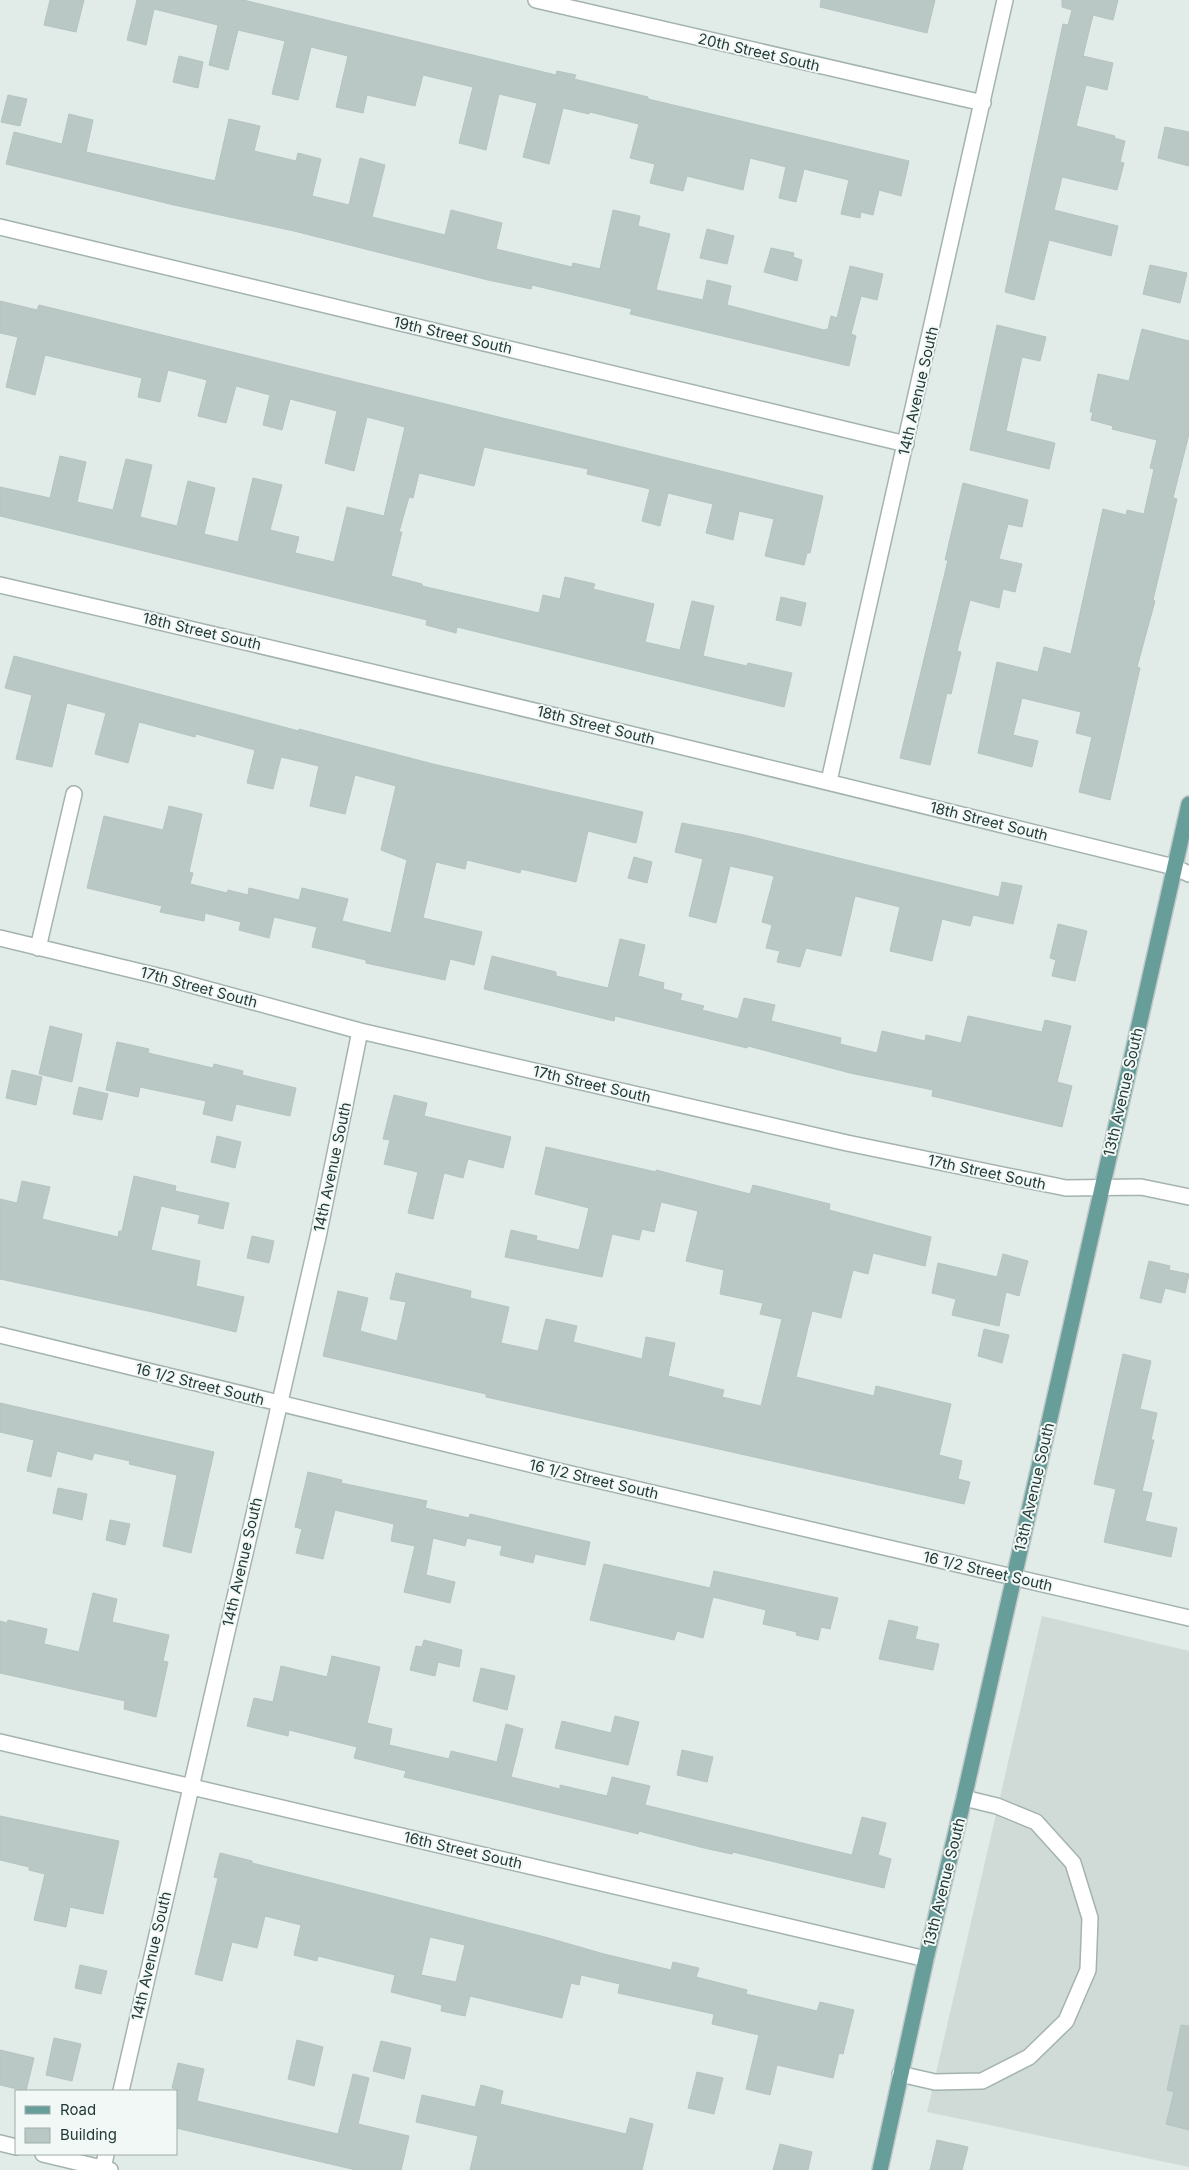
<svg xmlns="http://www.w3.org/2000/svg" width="1189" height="2170" viewBox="0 0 1189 2170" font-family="Inter,sans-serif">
  <rect width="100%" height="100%" fill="#e1ebe8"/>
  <path fill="#d0dbd7" d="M 1042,1616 L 1189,1651 L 1189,2167 L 927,2112 Z"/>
  <path fill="#bac8c5" stroke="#b4c4c0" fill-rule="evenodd" d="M 50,0 L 84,0 L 76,32 L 44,25 Z
    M 137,0 L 243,0 L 556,75 L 557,71 L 576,75 L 574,79 L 648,97 L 648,99 L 909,161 L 901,196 L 879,190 L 873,215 L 861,212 L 860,218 L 841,214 L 849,180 L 804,169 L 796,202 L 779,198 L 786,167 L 750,158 L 743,190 L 687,176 L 683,191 L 650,183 L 655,164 L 630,158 L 639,124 L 590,112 L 589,114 L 563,108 L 549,164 L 523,157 L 537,103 L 499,94 L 486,150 L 459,143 L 473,87 L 423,75 L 415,106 L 367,95 L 363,113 L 336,107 L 348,56 L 311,47 L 298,100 L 272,94 L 285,41 L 238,30 L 228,70 L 209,65 L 218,25 L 154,9 L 146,45 L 127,40 Z
    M 821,0 L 935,0 L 927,33 L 820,7 Z
    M 1062,0 L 1118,0 L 1113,20 L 1093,15 L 1083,56 L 1113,63 L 1107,90 L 1086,85 L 1076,126 L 1115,136 L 1114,138 L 1125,141 L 1120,162 L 1124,163 L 1117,190 L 1062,177 L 1054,210 L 1118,226 L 1111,256 L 1049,240 L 1034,300 L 1005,292 L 1063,24 L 1068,25 L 1072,10 L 1062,7 Z
    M 179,56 L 203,62 L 198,88 L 173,82 Z
    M 8,95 L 27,99 L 20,126 L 1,122 Z
    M 69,114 L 93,120 L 86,152 L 215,181 L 229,119 L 260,126 L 254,151 L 296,161 L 298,153 L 321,159 L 312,196 L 349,205 L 360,158 L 385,165 L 372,217 L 445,235 L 451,210 L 502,223 L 496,249 L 572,267 L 573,263 L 600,269 L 613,210 L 640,216 L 638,226 L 670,234 L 656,290 L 703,300 L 707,280 L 731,286 L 727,305 L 824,330 L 828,329 L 831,316 L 837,318 L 850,266 L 883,274 L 877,300 L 861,296 L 851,334 L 856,336 L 849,366 L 630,314 L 632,309 L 532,285 L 531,289 L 488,280 L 294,231 L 174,205 L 6,164 L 14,132 L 62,144 Z
    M 1165,127 L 1189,132 L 1189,166 L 1158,158 Z
    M 707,229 L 734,236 L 727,264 L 700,258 Z
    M 771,248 L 794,253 L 793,257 L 802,260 L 797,281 L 764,272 Z
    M 1150,265 L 1187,273 L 1180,303 L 1143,294 Z
    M 0,301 L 37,310 L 39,305 L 823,496 L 810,553 L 807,553 L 804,565 L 765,556 L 774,519 L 739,511 L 733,540 L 706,533 L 713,504 L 668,493 L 660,526 L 642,521 L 650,489 L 587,474 L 588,469 L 484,447 L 474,486 L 419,473 L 413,498 L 409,497 L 399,532 L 402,532 L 391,576 L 422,584 L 422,586 L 539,613 L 543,595 L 560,599 L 565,577 L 595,584 L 593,589 L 654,604 L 645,642 L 680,650 L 692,601 L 714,606 L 703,656 L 747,666 L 748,663 L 792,673 L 784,707 L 457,627 L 456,633 L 426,625 L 427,620 L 0,516 L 0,487 L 50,498 L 60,456 L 86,462 L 77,502 L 113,510 L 126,459 L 152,465 L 140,517 L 177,526 L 188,481 L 215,488 L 204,534 L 238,542 L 253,478 L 282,485 L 270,530 L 299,537 L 295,553 L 334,562 L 347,507 L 384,516 L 405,427 L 367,417 L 354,471 L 325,463 L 337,411 L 290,399 L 282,430 L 263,425 L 270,395 L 236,386 L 226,423 L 198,416 L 207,380 L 168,370 L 160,402 L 138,397 L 142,378 L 45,355 L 35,395 L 6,387 L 18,337 L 0,333 Z
    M 997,325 L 1046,337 L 1040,361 L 1022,357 L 1006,431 L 1055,443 L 1049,469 L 970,450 Z
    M 1142,329 L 1189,341 L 1189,434 L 1173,498 L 1177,499 L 1153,600 L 1155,601 L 1137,667 L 1140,668 L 1110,800 L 1079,792 L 1092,737 L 1076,733 L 1081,712 L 1022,698 L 1013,735 L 1038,741 L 1032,767 L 978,753 L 997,662 L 1038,672 L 1044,647 L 1071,654 L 1103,509 L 1126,515 L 1127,510 L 1144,514 L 1154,469 L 1150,468 L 1157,440 L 1112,429 L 1113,426 L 1091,420 L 1093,412 L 1090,412 L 1098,374 L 1129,381 Z
    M 963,483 L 1028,500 L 1022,527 L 1008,524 L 999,559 L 1022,564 L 1015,592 L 1003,589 L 999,608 L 970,600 L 957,651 L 961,652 L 951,694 L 947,693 L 930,765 L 900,758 L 948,560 L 945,560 Z
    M 781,597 L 806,603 L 801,626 L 776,620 Z
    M 14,656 L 299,731 L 299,729 L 433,764 L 643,812 L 636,843 L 588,831 L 576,882 L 521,869 L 520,873 L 467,860 L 465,869 L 436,862 L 423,918 L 482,932 L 474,965 L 450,959 L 445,980 L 366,963 L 366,960 L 312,947 L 317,927 L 274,917 L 269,938 L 239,930 L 241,922 L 205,913 L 204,921 L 160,912 L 162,906 L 87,888 L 104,816 L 163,830 L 169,806 L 202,814 L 189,872 L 193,873 L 190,884 L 227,893 L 228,890 L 248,895 L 249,888 L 299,900 L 302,888 L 348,899 L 342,921 L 391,933 L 407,860 L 381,850 L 396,786 L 355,775 L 345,814 L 310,806 L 319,766 L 281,757 L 273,789 L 247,783 L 255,750 L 196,734 L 195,737 L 139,722 L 128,763 L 95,754 L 106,713 L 67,703 L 52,767 L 16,759 L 32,695 L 5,688 Z
    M 682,823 L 744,835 L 999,897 L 1002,882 L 1022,886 L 1013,924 L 973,915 L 970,926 L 942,919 L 932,961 L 890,951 L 900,907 L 855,896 L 841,956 L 806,948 L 800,967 L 777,962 L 780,951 L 766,948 L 772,925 L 762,922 L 774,876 L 730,866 L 716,923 L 689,916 L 703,859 L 675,852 Z
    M 634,857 L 652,862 L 647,883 L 628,878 Z
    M 1058,924 L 1087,931 L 1075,981 L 1052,976 L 1056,960 L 1050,958 Z
    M 620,939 L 645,945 L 638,976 L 664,983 L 663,989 L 682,994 L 680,1000 L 704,1006 L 702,1010 L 738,1019 L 744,998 L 775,1005 L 771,1021 L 841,1038 L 840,1044 L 877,1053 L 882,1031 L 925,1041 L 926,1035 L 961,1043 L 968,1016 L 1042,1032 L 1045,1020 L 1071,1026 L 1057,1082 L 1072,1086 L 1062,1127 L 932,1096 L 933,1090 L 850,1073 L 748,1046 L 747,1048 L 615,1016 L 614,1021 L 484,989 L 492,956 L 556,972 L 556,976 L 608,988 Z
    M 50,1026 L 82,1034 L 72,1082 L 39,1074 Z
    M 117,1042 L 149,1049 L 148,1053 L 213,1068 L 214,1064 L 243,1071 L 242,1075 L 296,1088 L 290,1116 L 236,1104 L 232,1121 L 203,1114 L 206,1101 L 140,1087 L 138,1097 L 106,1090 Z
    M 12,1070 L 42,1077 L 36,1105 L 6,1098 Z
    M 79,1087 L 108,1094 L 102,1120 L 73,1114 Z
    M 394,1095 L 427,1103 L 424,1116 L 511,1137 L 503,1168 L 468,1159 L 463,1178 L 444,1173 L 433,1219 L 408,1213 L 418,1172 L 384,1164 L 390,1140 L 383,1139 Z
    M 217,1136 L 241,1142 L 235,1168 L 211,1162 Z
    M 546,1147 L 656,1172 L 656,1170 L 750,1194 L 753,1185 L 830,1204 L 829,1210 L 931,1237 L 925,1266 L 873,1253 L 868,1274 L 853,1270 L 841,1318 L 812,1311 L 796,1377 L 874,1396 L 876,1386 L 951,1404 L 939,1455 L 962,1461 L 958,1479 L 970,1482 L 964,1504 L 513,1403 L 486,1397 L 486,1394 L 323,1356 L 338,1291 L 368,1298 L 360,1331 L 397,1341 L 406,1302 L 390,1299 L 396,1273 L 471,1291 L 470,1298 L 509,1307 L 501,1343 L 538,1351 L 546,1319 L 577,1326 L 573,1342 L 642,1359 L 646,1337 L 675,1343 L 668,1376 L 724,1390 L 722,1397 L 761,1406 L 782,1319 L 760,1314 L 763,1303 L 720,1294 L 724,1270 L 686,1261 L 698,1211 L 661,1202 L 654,1232 L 642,1229 L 639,1240 L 612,1234 L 602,1277 L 505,1257 L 511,1230 L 537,1236 L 536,1240 L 579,1250 L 589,1208 L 535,1194 Z
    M 134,1176 L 176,1186 L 175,1191 L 229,1203 L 223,1229 L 198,1223 L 200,1215 L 161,1206 L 151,1250 L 200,1261 L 196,1286 L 244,1297 L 236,1332 L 157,1313 L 0,1279 L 0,1199 L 17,1203 L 22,1181 L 50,1187 L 42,1219 L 118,1237 L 119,1231 L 122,1231 Z
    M 252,1236 L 274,1241 L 269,1263 L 247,1258 Z
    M 1003,1254 L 1028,1261 L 1019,1296 L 1006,1292 L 999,1326 L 952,1315 L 956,1299 L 932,1293 L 938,1263 L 997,1277 Z
    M 1149,1261 L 1170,1266 L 1169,1270 L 1189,1274 L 1185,1293 L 1165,1288 L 1161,1303 L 1140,1298 Z
    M 984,1329 L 1009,1335 L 1002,1363 L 978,1356 Z
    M 1123,1354 L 1151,1361 L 1140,1409 L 1157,1413 L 1151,1440 L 1154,1440 L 1142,1491 L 1152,1493 L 1145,1521 L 1177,1528 L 1171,1557 L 1104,1542 L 1116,1489 L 1094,1484 Z
    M 0,1403 L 214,1452 L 191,1553 L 163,1546 L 177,1475 L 129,1464 L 130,1461 L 94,1453 L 92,1460 L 57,1451 L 51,1477 L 27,1471 L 34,1440 L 0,1432 Z
    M 308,1472 L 342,1480 L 341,1483 L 427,1501 L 425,1508 L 469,1518 L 470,1514 L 590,1542 L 585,1565 L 535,1554 L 533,1563 L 500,1555 L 502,1546 L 467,1538 L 465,1546 L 433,1538 L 426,1575 L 455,1582 L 450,1603 L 404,1592 L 415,1546 L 391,1541 L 394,1524 L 335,1510 L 323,1559 L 296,1553 L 302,1529 L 295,1527 Z
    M 58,1488 L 87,1494 L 82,1520 L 53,1513 Z
    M 110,1520 L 130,1524 L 125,1545 L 106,1540 Z
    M 604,1564 L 710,1588 L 714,1571 L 838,1598 L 830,1629 L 821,1627 L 818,1640 L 796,1635 L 797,1632 L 763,1624 L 766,1610 L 713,1597 L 703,1638 L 677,1631 L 674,1640 L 590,1620 Z
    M 93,1593 L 117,1599 L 112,1622 L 169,1635 L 163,1661 L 168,1662 L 156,1717 L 124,1709 L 125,1701 L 0,1673 L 0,1621 L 7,1623 L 8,1620 L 47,1629 L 44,1644 L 79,1652 Z
    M 889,1620 L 918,1627 L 915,1639 L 939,1644 L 933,1670 L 879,1659 Z
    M 424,1640 L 462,1650 L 459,1667 L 438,1662 L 435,1676 L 410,1670 L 416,1646 L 422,1647 Z
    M 332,1656 L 380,1667 L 367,1723 L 392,1729 L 389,1745 L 449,1759 L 451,1751 L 497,1762 L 506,1724 L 523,1729 L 511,1777 L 560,1789 L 560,1785 L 607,1796 L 612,1777 L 650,1786 L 645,1805 L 852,1855 L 862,1817 L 886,1823 L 878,1855 L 891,1859 L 884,1888 L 733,1852 L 732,1854 L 704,1848 L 639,1831 L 638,1834 L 404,1777 L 406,1771 L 354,1758 L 357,1747 L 289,1730 L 288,1736 L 247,1726 L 254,1698 L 273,1702 L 281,1666 L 327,1677 Z
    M 481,1668 L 515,1676 L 507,1710 L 473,1701 Z
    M 615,1716 L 639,1722 L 628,1765 L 555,1748 L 562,1721 L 611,1733 Z
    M 682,1750 L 713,1757 L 707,1782 L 677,1775 Z
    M 0,1816 L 119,1841 L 103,1914 L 70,1907 L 66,1927 L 34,1920 L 45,1874 L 29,1870 L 29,1867 L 0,1860 Z
    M 220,1853 L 252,1861 L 252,1863 L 545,1937 L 604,1954 L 671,1970 L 673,1962 L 699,1968 L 696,1977 L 747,1990 L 746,1994 L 817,2011 L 820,2002 L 854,2010 L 843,2054 L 839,2053 L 833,2078 L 777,2065 L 770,2095 L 746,2089 L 759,2035 L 712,2024 L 714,2014 L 618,1993 L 620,1984 L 581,1975 L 579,1985 L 571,1983 L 562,2018 L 470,1996 L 465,2016 L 441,2011 L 442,2005 L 391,1992 L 395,1975 L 318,1956 L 317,1961 L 294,1955 L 301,1925 L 265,1916 L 257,1948 L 232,1942 L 222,1981 L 195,1974 L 218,1878 L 214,1877 ZM 430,1937 L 465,1945 L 456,1982 L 421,1975 Z
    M 80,1965 L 107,1971 L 101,1994 L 75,1988 Z
    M 1181,2025 L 1189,2026 L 1189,2130 L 1166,2124 L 1174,2092 L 1167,2090 Z
    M 54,2038 L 81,2044 L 72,2081 L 46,2075 Z
    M 297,2040 L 323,2047 L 314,2086 L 288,2079 Z
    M 381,2041 L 411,2048 L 404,2079 L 373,2071 Z
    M 0,2050 L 34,2058 L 26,2091 L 0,2085 Z
    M 178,2063 L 204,2069 L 197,2101 L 338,2134 L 353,2074 L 369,2078 L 358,2124 L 409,2136 L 401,2170 L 356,2170 L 176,2128 L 176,2089 L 172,2088 Z
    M 697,2072 L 723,2078 L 714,2114 L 688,2108 Z
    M 481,2085 L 503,2091 L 500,2104 L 626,2134 L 630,2118 L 653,2124 L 642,2170 L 470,2170 L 478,2136 L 416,2122 L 422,2095 L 475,2107 Z
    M 937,2140 L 968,2147 L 962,2170 L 930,2170 Z
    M 780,2144 L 812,2152 L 808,2170 L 773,2170 Z"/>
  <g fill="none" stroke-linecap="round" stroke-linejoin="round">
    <defs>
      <path id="minor" d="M 536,0 L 983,103
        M 0,227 L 906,444
        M 0,585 C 392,675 783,771 1174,867 L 1189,874
        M 829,781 L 1005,0
        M 0,938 L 166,978 L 360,1031 L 847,1143 L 1066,1188 L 1141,1187 L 1189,1197
        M 38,948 L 74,794
        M 0,1335 L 554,1470 L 1189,1618
        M 0,1742 L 926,1959
        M 900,2074 L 935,2082 L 982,2081 L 1029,2057 L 1066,2021 L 1088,1970 L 1090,1918 L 1073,1863 L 1036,1822 L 997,1806 L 964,1798
        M 121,2091 L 318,1237 L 360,1031
        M 0,2143 L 16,2147
        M 43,2154 L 110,2170
        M 103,2170 L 106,2154"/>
      <path id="major" d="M 880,2170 L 926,1959 L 964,1798 L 1189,804"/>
    </defs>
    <use href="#minor" stroke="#a4b3b0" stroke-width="18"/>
    <use href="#major" stroke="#c1c8c7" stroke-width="18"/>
    <use href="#minor" stroke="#fff" stroke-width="15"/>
    <use href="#major" stroke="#689e99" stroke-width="15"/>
  </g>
  <g text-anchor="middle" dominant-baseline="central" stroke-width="4" stroke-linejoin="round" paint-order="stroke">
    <g font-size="15" fill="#233b38" stroke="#f2f8f6">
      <text transform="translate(759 52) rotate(13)">20th Street South</text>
      <text transform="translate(453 335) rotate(13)">19th Street South</text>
      <text transform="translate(918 391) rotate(-77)">14th Avenue South</text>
      <text transform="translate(202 631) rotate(13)">18th Street South</text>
      <text transform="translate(596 725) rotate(14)">18th Street South</text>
      <text transform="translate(989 821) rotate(14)">18th Street South</text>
      <text transform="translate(199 987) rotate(15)">17th Street South</text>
      <text transform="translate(592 1084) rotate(13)">17th Street South</text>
      <text transform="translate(1123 1092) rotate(-77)">13th Avenue South</text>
      <text transform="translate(332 1167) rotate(-78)">14th Avenue South</text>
      <text transform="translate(987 1172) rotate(12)">17th Street South</text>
      <text transform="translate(200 1384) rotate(14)">16 1/2 Street South</text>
      <text transform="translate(594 1479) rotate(13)">16 1/2 Street South</text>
      <text transform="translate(1034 1487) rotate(-77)">13th Avenue South</text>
      <text transform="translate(242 1562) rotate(-77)">14th Avenue South</text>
      <text transform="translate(988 1571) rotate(13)">16 1/2 Street South</text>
      <text transform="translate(463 1850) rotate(13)">16th Street South</text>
      <text transform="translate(944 1882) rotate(-76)">13th Avenue South</text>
      <text transform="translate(151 1956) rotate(-77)">14th Avenue South</text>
    </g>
  </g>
  <rect x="15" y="2090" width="162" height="65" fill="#f2f8f6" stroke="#9facaa"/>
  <rect x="25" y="2106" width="25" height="8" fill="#689e99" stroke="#9facaa"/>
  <text x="60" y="2115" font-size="15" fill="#233b38">Road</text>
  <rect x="25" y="2128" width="25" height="15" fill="#bac8c5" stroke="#9facaa"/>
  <text x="60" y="2140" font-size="15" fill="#233b38">Building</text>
</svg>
